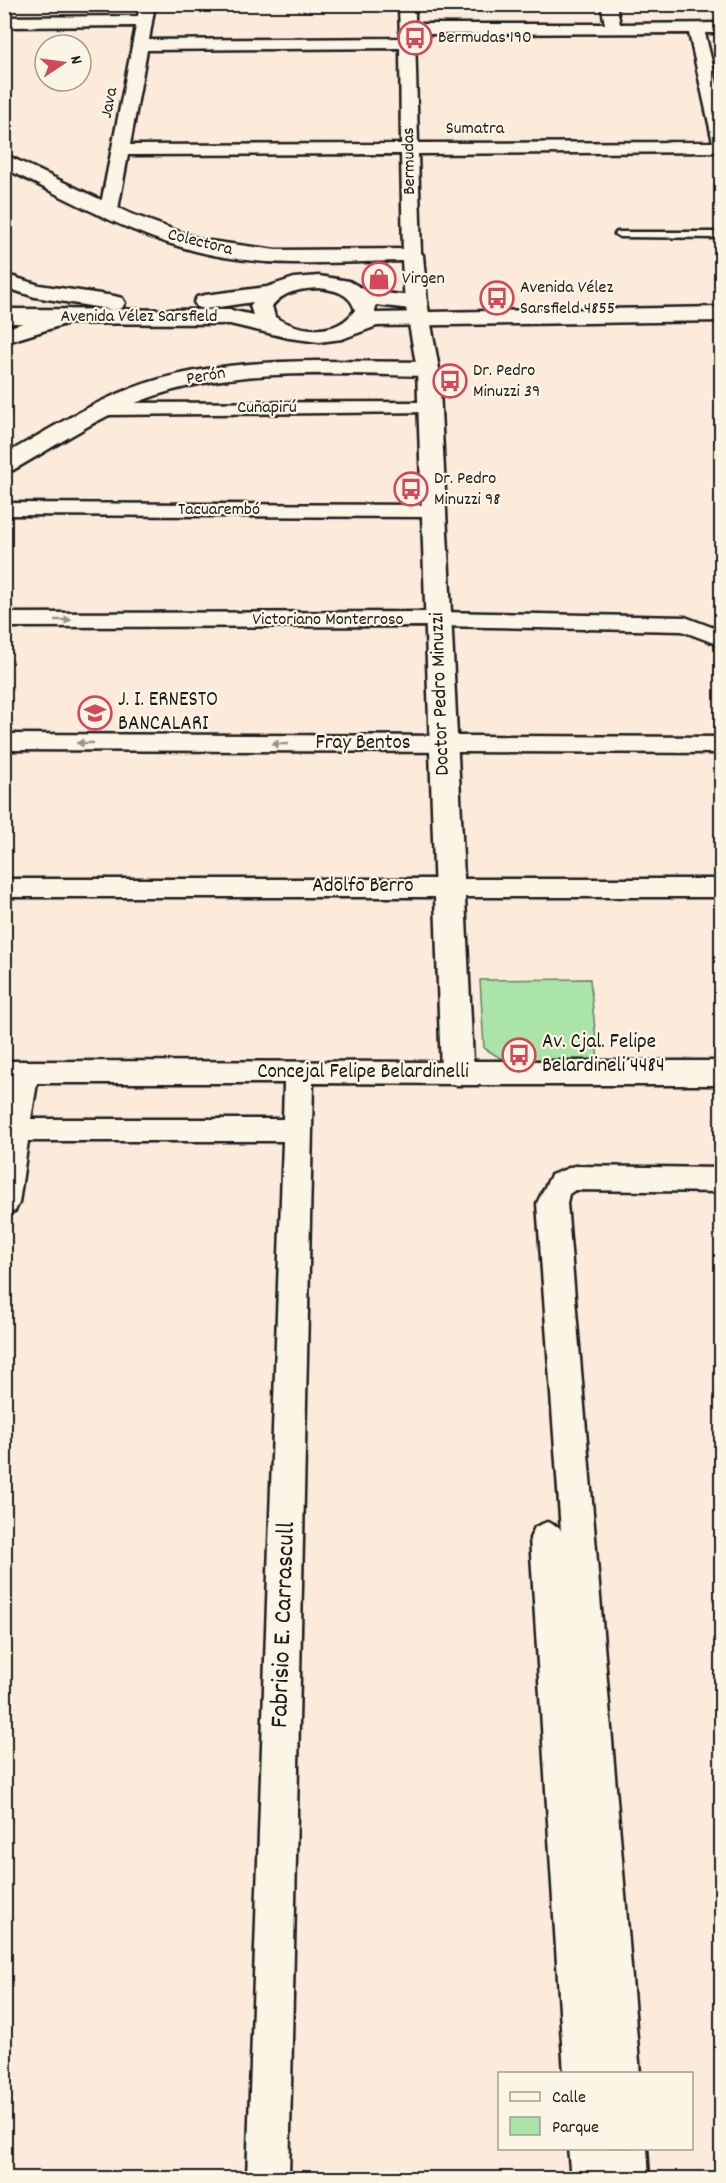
<svg xmlns="http://www.w3.org/2000/svg" width="726" height="2183" viewBox="0 0 726 2183" font-family="Dekko,sans-serif">
  <rect width="100%" height="100%" fill="#fcebda"/>
  <filter id="ink" filterUnits="userSpaceOnUse"><feTurbulence type="fractalNoise" baseFrequency=".0167" numOctaves="2"/><feDisplacementMap in="SourceGraphic" scale="12" xChannelSelector="R" yChannelSelector="G"/><feConvolveMatrix kernelMatrix="1 2 1 2 8 2 1 2 1" color-interpolation-filters="sRGB"/></filter>
  <g filter="url(#ink)">
    <path fill="#abe4a8" stroke="#648062" stroke-width="1.5" d="M 590,979 L 598,1060 L 505,1061 L 484,1048 L 480,980 Z"/>
    <g fill="none" stroke-linecap="round" stroke-linejoin="round">
      <defs>
        <path id="service" d="M 617,232 L 722,232 L 722,238 L 620,237 L 615,234 Z"/>
        <path id="minor" d="M 140,4 L 155,4 L 149,40 L 400,38 L 399,4 L 415,4 L 415,24 L 605,24 L 601,4 L 616,4 L 620,24 L 722,23 L 722,33 L 705,33 L 722,104 L 722,152 L 418,154 L 421,255 L 418,259 L 406,259 L 403,255 L 401,154 L 128,155 L 118,209 L 115,213 L 103,213 L 100,209 L 136,26 L 4,27 L 4,17 L 138,16 ZM 689,33 L 713,142 L 418,143 L 415,34 ZM 400,48 L 401,144 L 130,145 L 147,50 Z
          M 429,402 L 436,404 L 439,408 L 436,412 L 105,415 L 98,413 L 95,409 L 98,405 L 105,403 Z
          M 4,503 L 433,505 L 441,506 L 444,511 L 441,516 L 433,517 L 4,515 Z
          M 438,612 L 685,617 L 722,631 L 722,646 L 682,631 L 438,626 L 4,627 L 4,613 Z
          M 4,734 L 722,737 L 722,753 L 4,750 Z
          M 4,879 L 722,879 L 722,897 L 4,897 Z
          M 4,1061 L 457,1062 L 467,1065 L 471,1073 L 467,1081 L 457,1084 L 313,1083 L 289,2178 L 247,2178 L 283,1141 L 28,1141 L 19,1203 L 15,1211 L 4,1215 L 4,1106 L 8,1083 L 4,1083 ZM 37,1083 L 284,1083 L 283,1119 L 31,1119 Z
          M 574,1166 L 722,1168 L 722,1192 L 575,1190 L 569,1194 L 567,1203 L 640,2074 L 564,2074 L 530,1538 L 535,1527 L 547,1522 L 559,1527 L 561,1531 L 537,1203 L 551,1175 Z
          M 568,2148 L 647,2148 L 649,2178 L 571,2178 Z"/>
        <path id="tertiary" d="M 318,361 L 428,362 L 436,364 L 439,369 L 436,374 L 428,376 C 335,374 235,366 146,399 C 99,416 56,446 13,470 L 4,472 L 4,455 C 45,432 84,407 127,390 C 188,366 254,362 318,361 Z"/>
        <path id="secondary" d="M 4,154 L 131,214 L 202,240 L 276,250 L 412,249 L 419,251 L 423,255 L 427,302 L 439,369 L 473,1061 L 722,1061 L 722,1085 L 457,1085 L 445,1082 L 441,1073 L 417,369 L 405,302 L 402,261 C 343,262 283,267 224,257 C 145,244 75,202 4,168 Z"/>
        <path id="primary" d="M 319,276 L 349,281 L 367,291 L 419,297 L 422,302 L 419,307 L 411,309 L 376,305 L 375,313 L 722,307 L 722,321 L 377,326 L 342,339 L 319,342 L 289,338 L 230,324 L 4,323 L 4,309 L 230,310 L 253,315 L 250,306 L 253,302 L 205,309 L 197,307 L 194,302 L 197,297 L 205,295 L 267,287 L 294,278 ZM 319,288 C 335,290 350,293 355,310 C 337,337 299,332 275,317 L 272,306 C 284,291 300,289 319,288 Z"/>
        <path id="motorway" d="M 4,274 L 39,285 L 114,296 L 122,298 L 125,303 L 122,308 L 114,310 L 35,297 L 4,287 Z
          M 67,309 L 75,311 L 78,316 L 75,321 L 4,343 L 4,329 Z"/>
      </defs>
      <use href="#service" stroke="#1c1c1c" stroke-width="5"/>
      <use href="#minor" stroke="#1c1c1c" stroke-width="5"/>
      <use href="#tertiary" stroke="#1c1c1c" stroke-width="5"/>
      <use href="#secondary" stroke="#1c1c1c" stroke-width="5"/>
      <use href="#primary" stroke="#1c1c1c" stroke-width="5"/>
      <use href="#motorway" stroke="#1c1c1c" stroke-width="5"/>
      <use href="#service" fill="#fcf5e5" fill-rule="evenodd"/>
      <use href="#minor" fill="#fcf5e5" fill-rule="evenodd"/>
      <use href="#tertiary" fill="#fcf5e5" fill-rule="evenodd"/>
      <use href="#secondary" fill="#fcf5e5" fill-rule="evenodd"/>
      <use href="#primary" fill="#fcf5e5" fill-rule="evenodd"/>
      <use href="#motorway" fill="#fcf5e5" fill-rule="evenodd"/>
    </g>
    <defs><path id="oneway-solid" d="M-6-.8H1V-3.2L6.5 0L1 3.2V.8H-6Z" transform="scale(1.5)"/></defs>
    <g fill="#97938b">
      <use href="#oneway-solid" transform="translate(63 620)"/>
      <use href="#oneway-solid" transform="translate(85 743) rotate(-180)"/>
      <use href="#oneway-solid" transform="translate(280 744) rotate(-180)"/>
    </g>
  </g>
  <defs>
    <symbol id="bus-ring" viewBox="-11 -11 22 22"><circle r="9.5" fill="#fcf5e5" stroke="#d1495b" stroke-width="1.5"/><path d="M-5-6H5V4H4V6H2V4H-2V6H-4V4H-5ZM-3.5-4V0h7V-4ZM-3.5 1.2v1.5H-2V1.2ZM2 1.2v1.5H3.5V1.2Z" fill="#d1495b"/></symbol>
    <symbol id="shop-ring" viewBox="-11 -11 22 22"><circle r="9.5" fill="#fcf5e5" stroke="#d1495b" stroke-width="1.5"/><path d="M-5-2.5h2.3a2.7 3.5 0 0 1 5.4 0H5L5.5 6h-11ZM-1.5-2.5h3a1.5 2.3 0 0 0-3 0Z" fill="#d1495b"/></symbol>
    <symbol id="school-ring" viewBox="-11 -11 22 22"><circle r="9.5" fill="#fcf5e5" stroke="#d1495b" stroke-width="1.5"/><path d="M0-5L7-2L0 1L-7-2ZM-4 1L0 2.5L4 1V4Q0 6-4 4Z" fill="#d1495b"/></symbol>
  </defs>
  <g fill-rule="evenodd">
    <use href="#bus-ring" x="396" y="19" width="38" height="38"/>
    <use href="#shop-ring" x="360" y="260" width="38" height="38"/>
    <use href="#bus-ring" x="478" y="279" width="38" height="38"/>
    <use href="#bus-ring" x="431" y="362" width="38" height="38"/>
    <use href="#bus-ring" x="392" y="470" width="38" height="38"/>
    <use href="#school-ring" x="76" y="694" width="38" height="38"/>
    <use href="#bus-ring" x="500" y="1036" width="38" height="38"/>
  </g>
  <g text-anchor="middle" dominant-baseline="central" stroke-width="4.5" stroke-linejoin="round" paint-order="stroke">
    <g font-size="18" fill="#1c1c1c" stroke="#fcf5e5" text-anchor="start">
      <text x="438" y="38">Bermudas 190</text>
      <text x="402" y="279">Virgen</text>
      <text x="520" y="288">Avenida Vélez<tspan x="520" dy="21">Sarsfield 4855</tspan></text>
      <text x="473" y="371">Dr. Pedro<tspan x="473" dy="21">Minuzzi 39</tspan></text>
      <text x="434" y="479">Dr. Pedro<tspan x="434" dy="21">Minuzzi 98</tspan></text>
    </g>
    <g font-size="18" fill="#1c1c1c" stroke="#fcf5e5">
      <text transform="translate(110 103) rotate(-79)">Java</text>
      <text x="475" y="129">Sumatra</text>
      <text transform="translate(410 161) rotate(-91)">Bermudas</text>
      <text transform="translate(200 243) rotate(14)">Colectora</text>
      <text x="139" y="317">Avenida Vélez Sarsfield</text>
      <text transform="translate(206 377) rotate(-10)">Perón</text>
      <text x="267" y="408">Cuñapirú</text>
      <text x="219" y="510">Tacuarembó</text>
      <text x="328" y="620">Victoriano Monterroso</text>
    </g>
    <g font-size="21" fill="#1c1c1c" stroke="#fcf5e5">
      <text transform="translate(441 694) rotate(-92)">Doctor Pedro Minuzzi</text>
      <text x="363" y="744">Fray Bentos</text>
      <text x="363" y="887">Adolfo Berro</text>
      <text x="363" y="1073">Concejal Felipe Belardinelli</text>
    </g>
    <g font-size="21" fill="#1c1c1c" stroke="#fcf5e5" text-anchor="start">
      <text x="118" y="701">J. I. ERNESTO<tspan x="118" dy="24">BANCALARI</tspan></text>
      <text x="542" y="1043">Av. Cjal. Felipe<tspan x="542" dy="24">Belardineli 4484</tspan></text>
    </g>
    <g font-size="26" fill="#1c1c1c" stroke="#fcf5e5">
      <text transform="translate(284 1625) rotate(-88)">Fabrisio E. Carrascull</text>
    </g>
  </g>
  <rect width="726" height="2183" fill="none" stroke="#fcf5e5" stroke-width="24"/>
  <rect x="12" y="12" width="702" height="2159" fill="none" stroke="#1c1c1c" stroke-width="2" filter="url(#ink)"/>
  <rect x="498" y="2072" width="195" height="78" fill="#fcf5e5" stroke="#a29e95" stroke-width="1.5"/>
  <rect x="510" y="2092" width="30" height="9" fill="#fcf5e5" stroke="#a29e95" stroke-width="1.5"/>
  <text x="552" y="2102" font-size="18" fill="#1c1c1c">Calle</text>
  <rect x="510" y="2117" width="30" height="18" fill="#abe4a8" stroke="#a29e95" stroke-width="1.5"/>
  <text x="552" y="2132" font-size="18" fill="#1c1c1c">Parque</text>
  <g transform="translate(63 63) rotate(77)"><circle r="28" fill="#fcf5e5" stroke="#a29e95" stroke-width="1.5"/>
  <path d="M0-4.5L10 22L0 15L-10 22Z" fill="#d1495b"/>
  <text y="-9" font-size="16" font-weight="bold" text-anchor="middle" fill="#1c1c1c">N</text>
  </g>
</svg>
